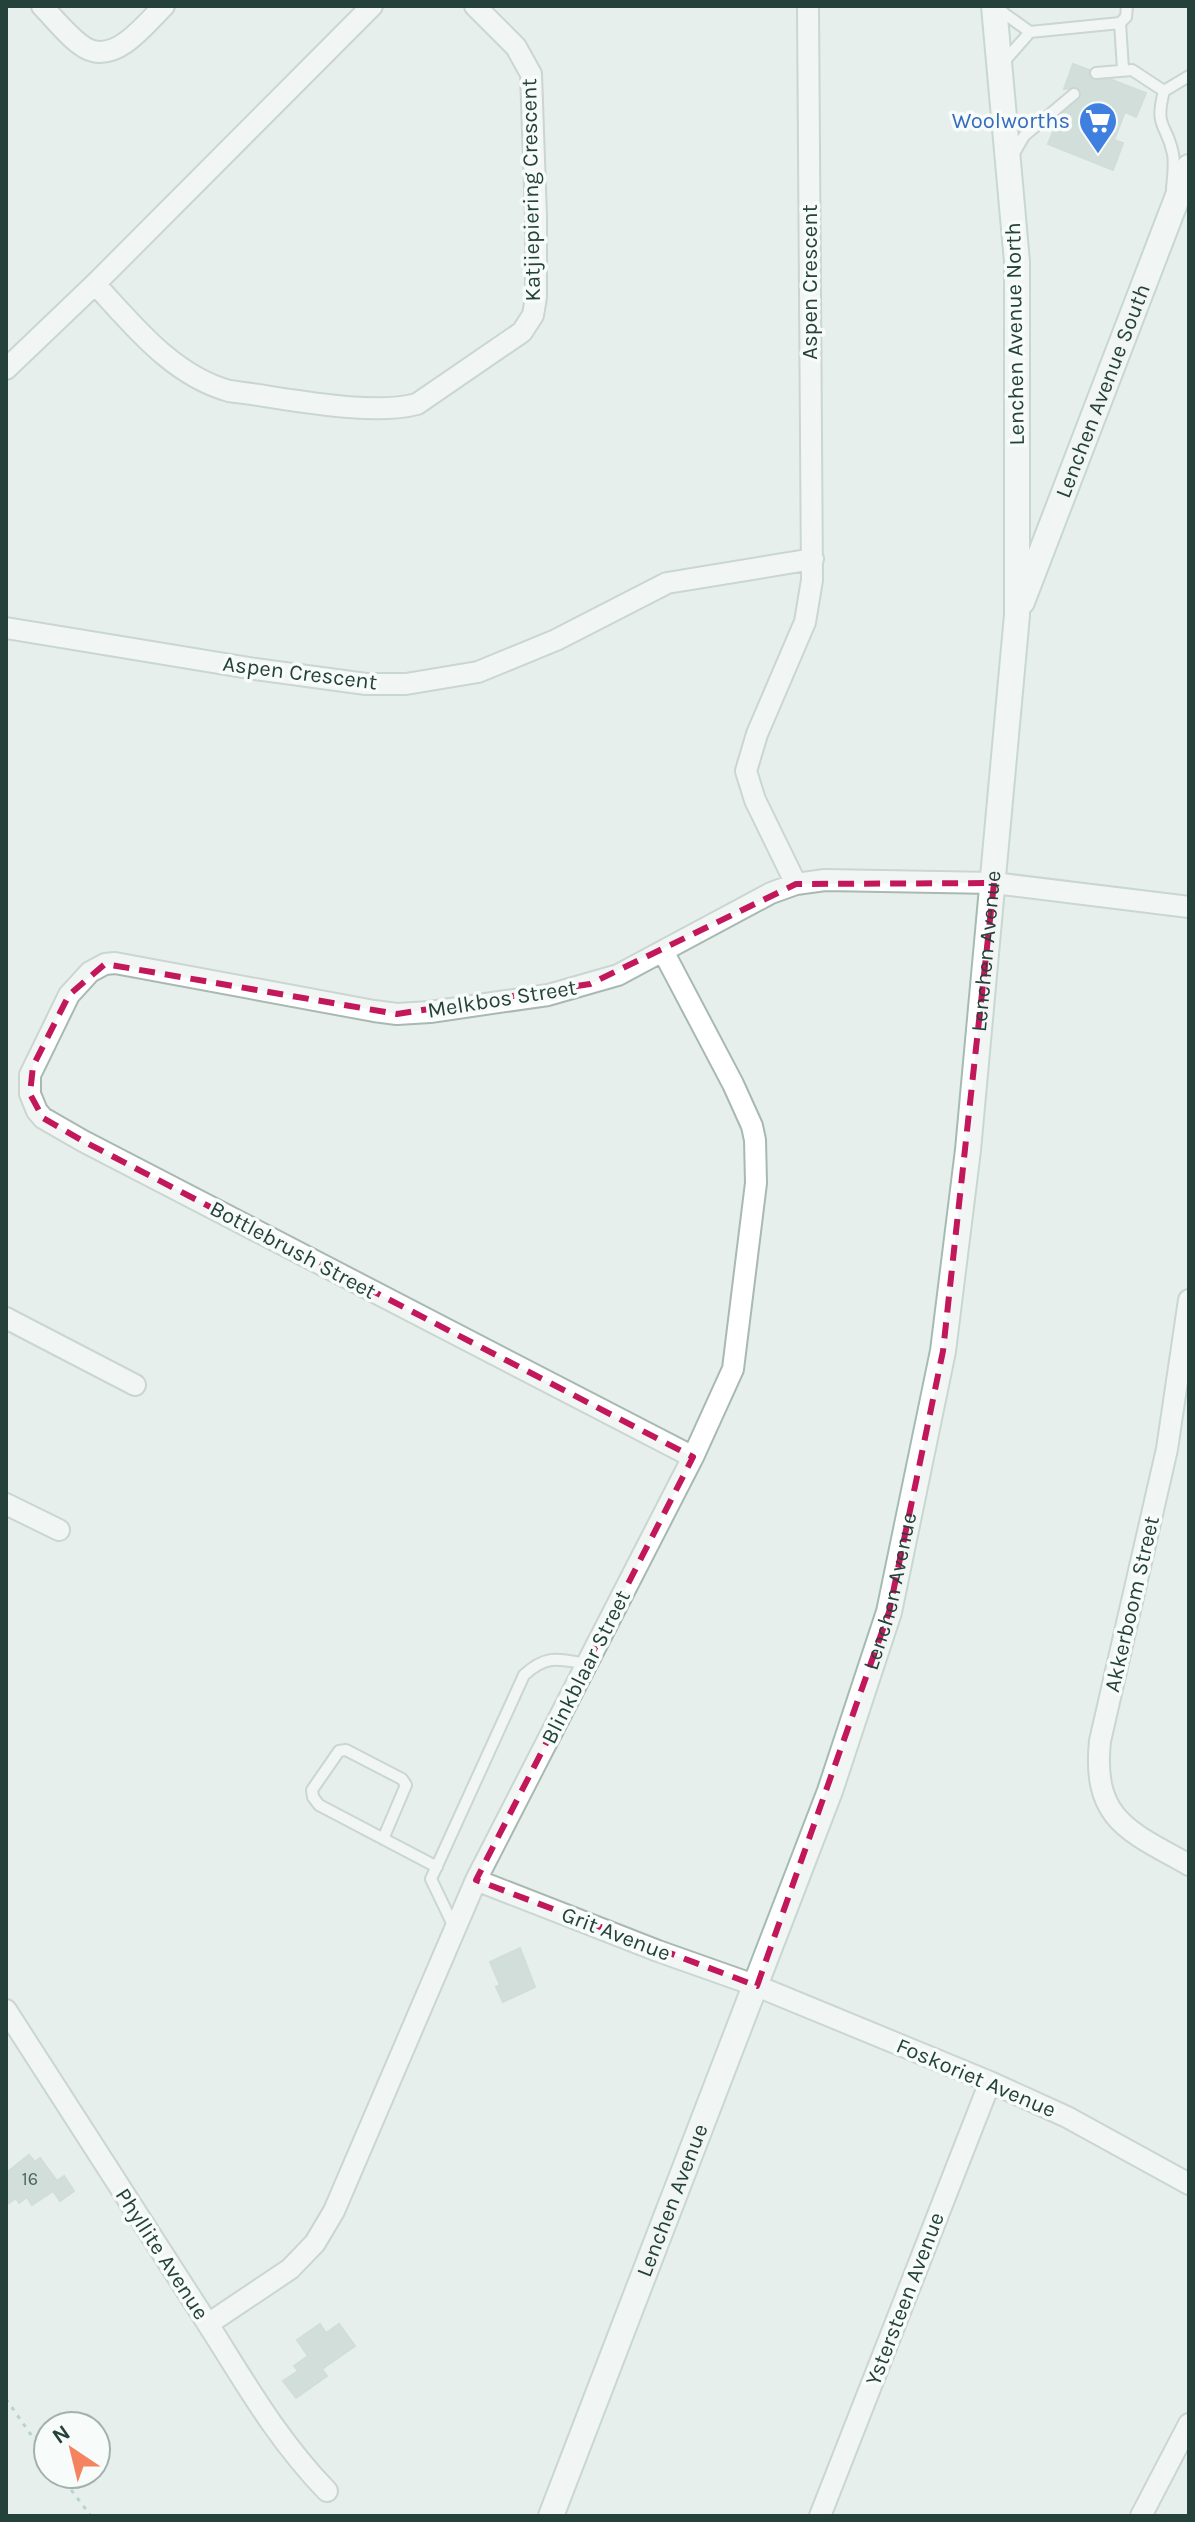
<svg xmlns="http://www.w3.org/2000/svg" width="1195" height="2522" viewBox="0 0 1195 2522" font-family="Karla,sans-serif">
  <rect width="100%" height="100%" fill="#e6efeb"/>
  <path fill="#bbcac4" stroke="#b8c9c2" stroke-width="2" d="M 1073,64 L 1089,70 L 1089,77 L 1093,80 L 1112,80 L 1146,93 L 1136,117 L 1125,112 L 1114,140 L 1123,143 L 1113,170 L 1048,144 L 1059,117 L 1082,96 L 1077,87 L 1064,89 Z
    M 520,1948 L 535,1987 L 503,2002 L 496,1987 L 500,1985 L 490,1962 Z
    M 29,2155 L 35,2162 L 40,2158 L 57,2181 L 64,2176 L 74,2191 L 60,2201 L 53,2191 L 32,2205 L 27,2197 L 19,2203 L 16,2198 L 6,2205 L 6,2173 Z
    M 320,2324 L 326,2333 L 339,2324 L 355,2346 L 322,2369 L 327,2376 L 296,2398 L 283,2381 L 298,2371 L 294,2366 L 308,2356 L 297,2340 Z"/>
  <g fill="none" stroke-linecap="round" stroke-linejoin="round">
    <defs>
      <path id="lane" d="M 998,9 L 1030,32 L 1120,23 L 1126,17 L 1127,6
        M 1120,23 L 1123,69
        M 1002,64 L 1030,32
        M 1096,73 L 1132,70 L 1164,91
        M 1013,155 L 1024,136 L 1074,94
        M 1172,188 C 1173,177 1175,165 1173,154 C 1167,123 1154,129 1164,91 L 1189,76
        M 383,1839 L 406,1785 L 402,1779 L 346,1750 L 339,1751 L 312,1790 L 313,1797 L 319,1805 L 437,1867
        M 454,1927 L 431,1879 L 524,1675 C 547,1654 559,1659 587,1664"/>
      <path id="street" d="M 42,6 C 54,18 77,48 93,51 C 121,58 146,23 164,6
        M 95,284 C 134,326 172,375 229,391 C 281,397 368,417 417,404 L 522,332 L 533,315 L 536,297 L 536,217 L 531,74 L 516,47 L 475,6
        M 6,369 L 95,284 L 372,6
        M 6,628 L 255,669 L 366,684 L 406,684 L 478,672 L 556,640 L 667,583 L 813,559
        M 796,884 L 755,800 L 746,771 L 757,734 L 805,622 L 812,580 L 808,6
        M 1189,1300 L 1167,1449 L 1100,1741 C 1092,1820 1129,1831 1189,1865
        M 6,1318 L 135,1385
        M 693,1457 L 83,1141 L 43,1118 L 37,1111 L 30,1094 L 30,1075 L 69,995 L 90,972 L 105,964 L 115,963 L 374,1011 L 397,1014 L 430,1012 L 548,995 L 618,975 L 771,893 L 796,884 L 825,880 L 994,883 L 1189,907
        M 6,1504 L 59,1530
        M 476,1880 L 658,1951 L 757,1986 L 990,2082 L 1067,2117 L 1189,2184
        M 6,2010 C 69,2109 133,2208 197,2307 C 240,2373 272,2434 327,2491
        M 208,2324 L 290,2269 L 315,2243 L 334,2211 L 476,1880 L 693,1457 L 733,1369 L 756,1183 L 755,1140 L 752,1126 L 733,1084 L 664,953
        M 820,2516 L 990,2082
        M 1141,2516 L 1189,2424"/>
      <g id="secondary">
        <path id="s1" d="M 1022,602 L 1189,167"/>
        <path id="s2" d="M 551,2516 L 830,1791 L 889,1612 L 943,1351 L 968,1150 L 1017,615 L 1017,262 L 994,6"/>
      </g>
    </defs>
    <use href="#lane" stroke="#a8b8b2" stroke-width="14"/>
    <use href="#street" stroke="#a8b8b2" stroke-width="24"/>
    <use href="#secondary" stroke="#a4bbb3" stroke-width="28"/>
    <path stroke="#86b3a5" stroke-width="3" stroke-dasharray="4 6" stroke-linecap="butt" d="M 6,2399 L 48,2459
      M 59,2474 L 91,2516"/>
    <use href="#lane" stroke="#fff" stroke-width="10"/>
    <use href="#street" stroke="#fff" stroke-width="20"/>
    <use href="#secondary" stroke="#fff" stroke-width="24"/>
  </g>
  <path d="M0 0H1195V2522H0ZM 994,883 L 943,1351 L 889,1612 L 757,1986 L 476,1880 L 693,1457 L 83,1141 L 43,1118 L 30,1094 L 33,1066 L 69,995 L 105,964 L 397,1014 L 590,984 L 796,884 Z" fill="#e6efeb" fill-opacity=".55" fill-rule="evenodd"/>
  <path fill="none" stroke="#c2185b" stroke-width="6" stroke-dasharray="16 10" stroke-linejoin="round" d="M 994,883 L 943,1351 L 889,1612 L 757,1986 L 476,1880 L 693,1457 L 83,1141 L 43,1118 L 30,1094 L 33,1066 L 69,995 L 105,964 L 397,1014 L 590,984 L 796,884 Z"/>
  <defs>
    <symbol id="supermarket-pin" viewBox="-11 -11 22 30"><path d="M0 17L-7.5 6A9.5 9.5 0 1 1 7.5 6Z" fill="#3f7fe0" stroke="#f7fbf9"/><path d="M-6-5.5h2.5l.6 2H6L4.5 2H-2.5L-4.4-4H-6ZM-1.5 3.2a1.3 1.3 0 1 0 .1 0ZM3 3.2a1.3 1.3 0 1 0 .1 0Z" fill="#fff"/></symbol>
  </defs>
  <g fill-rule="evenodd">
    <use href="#supermarket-pin" x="1076" y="99" width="44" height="60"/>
  </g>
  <g text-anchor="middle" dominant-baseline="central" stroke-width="7" stroke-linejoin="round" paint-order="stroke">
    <g font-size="18" fill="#4a645c">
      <text x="30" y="2179">16</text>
    </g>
    <g font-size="22" fill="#366cbe" stroke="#f7fbf9" text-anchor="end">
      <text x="1070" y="121">Woolworths</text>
    </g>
    <g font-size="22" fill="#24423a" stroke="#f7fbf9">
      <text transform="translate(531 190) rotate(-91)">Katjiepiering Crescent</text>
      <text transform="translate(810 282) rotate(-90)">Aspen Crescent</text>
      <text transform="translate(1015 334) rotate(-91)">Lenchen Avenue North</text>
      <text stroke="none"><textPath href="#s1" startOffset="226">Lenchen Avenue South</textPath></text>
      <text transform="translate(300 673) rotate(7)">Aspen Crescent</text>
      <text stroke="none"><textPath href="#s2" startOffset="1634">Lenchen Avenue</textPath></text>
      <text transform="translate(502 999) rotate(-9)">Melkbos Street</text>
      <text transform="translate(293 1250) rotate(28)">Bottlebrush Street</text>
      <text stroke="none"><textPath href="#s2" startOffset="986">Lenchen Avenue</textPath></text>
      <text transform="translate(1132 1604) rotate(-77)">Akkerboom Street</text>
      <text transform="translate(586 1667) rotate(-63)">Blinkblaar Street</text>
      <text transform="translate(616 1934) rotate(21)">Grit Avenue</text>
      <text transform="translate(976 2078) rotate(23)">Foskoriet Avenue</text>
      <text stroke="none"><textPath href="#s2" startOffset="338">Lenchen Avenue</textPath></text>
      <text transform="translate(162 2254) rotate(57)">Phyllite Avenue</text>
      <text transform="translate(905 2299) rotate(-69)">Ystersteen Avenue</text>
    </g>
  </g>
  <rect width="1195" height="2522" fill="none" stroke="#24423a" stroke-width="16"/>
  <g transform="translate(72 2450) rotate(325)"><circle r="38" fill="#f7fbf9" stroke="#a3b1ad" stroke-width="2"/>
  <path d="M0-6L14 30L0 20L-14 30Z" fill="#f4845f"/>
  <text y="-12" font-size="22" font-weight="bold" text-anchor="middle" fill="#24423a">N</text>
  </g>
</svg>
